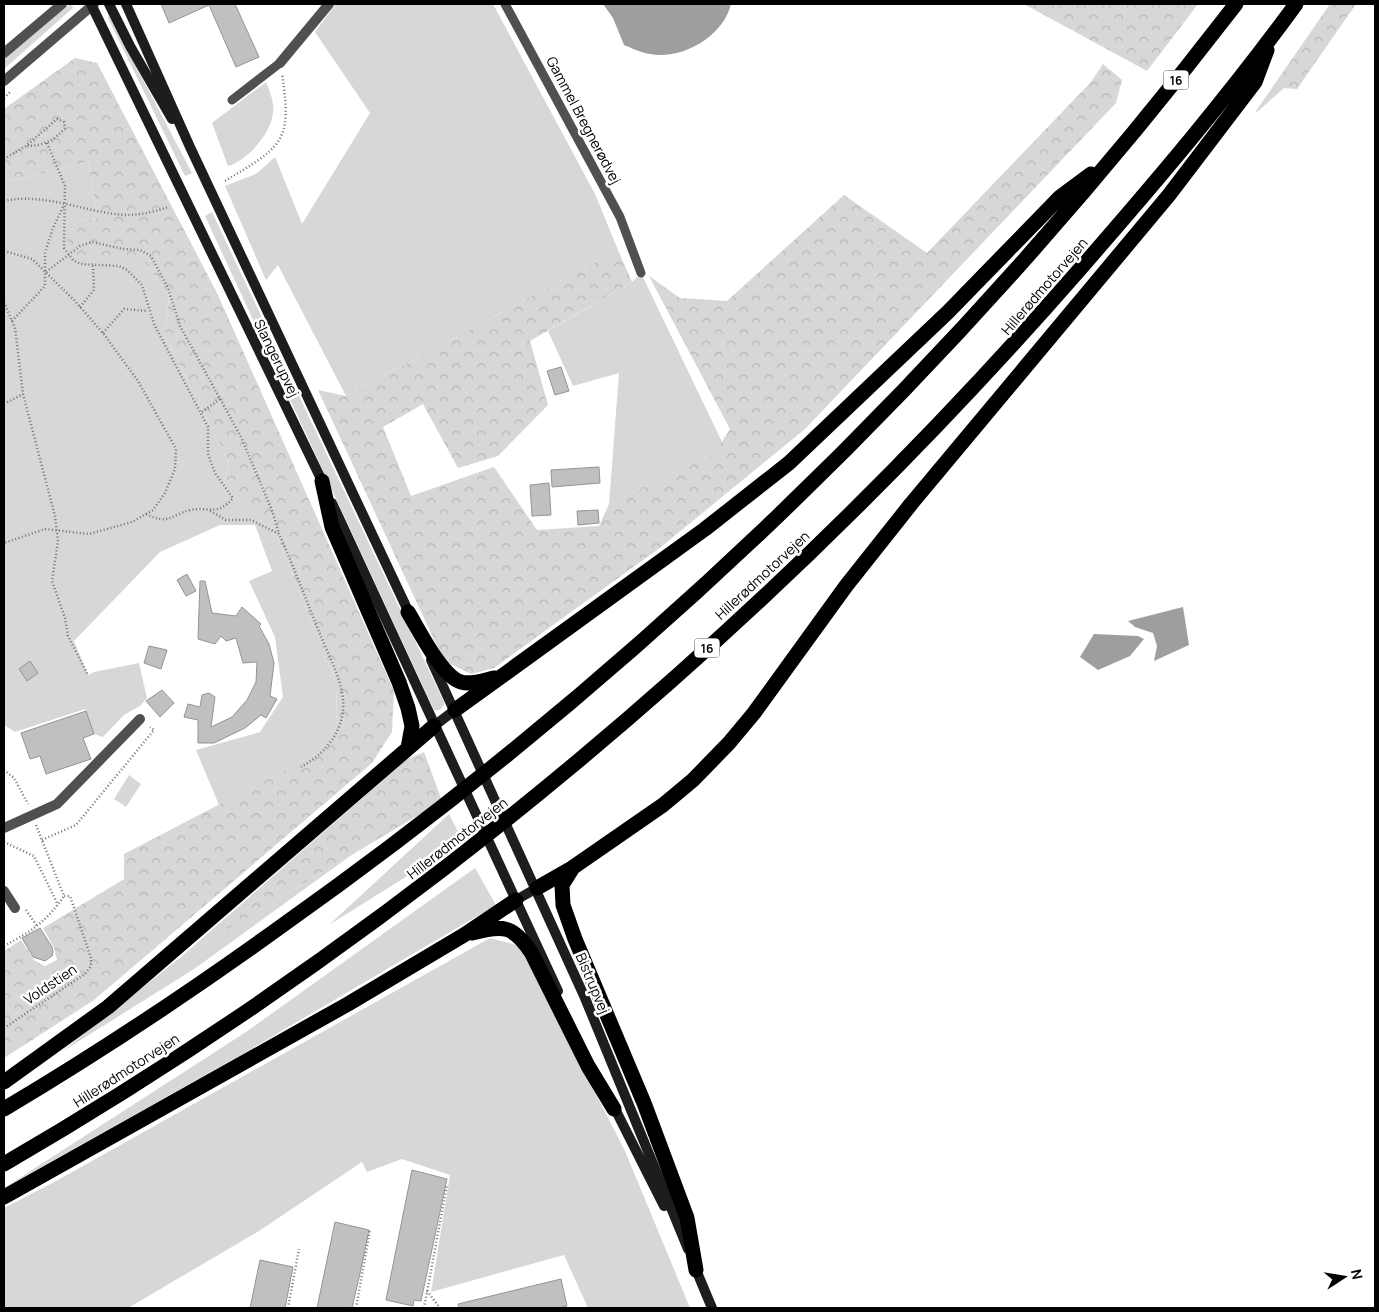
<svg xmlns="http://www.w3.org/2000/svg" width="1379" height="1312" viewBox="0 0 1379 1312" font-family="Manrope,sans-serif">
  <defs>
    <pattern id="forest-crowns" width="20" height="18" patternUnits="userSpaceOnUse" patternTransform="scale(1.25)"><rect width="20" height="18" fill="#d7d7d7"/><path d="M2 6a3 3 0 1 1 6 0M12 15a3 3 0 1 1 6 0" fill="none" stroke="#b7b7b7"/></pattern>
  </defs>
  <rect width="100%" height="100%" fill="#fff"/>
  <path fill="#d7d7d7" d="M 71,4 L 73,8 L 4,69 L 4,58 L 60,11 Z
    M 336,4 L 493,4 L 595,194 L 618,250 L 346,396 L 278,265 L 266,280 L 225,186 L 256,174 L 275,157 L 302,224 L 370,113 L 315,32 Z
    M 109,15 L 192,173 L 185,176 L 108,18 Z
    M 266,82 C 269,89 272,97 273,104 C 277,128 249,160 228,166 L 212,123 Z
    M 88,162 L 98,219 L 77,220 L 78,259 L 142,259 L 169,296 L 165,336 L 229,463 L 224,485 L 277,537 L 336,682 L 337,726 L 318,753 L 219,805 L 196,750 L 260,732 L 283,697 L 275,637 L 249,581 L 272,571 L 255,525 L 220,525 L 160,552 L 74,641 L 88,675 L 94,672 L 139,663 L 147,698 L 140,706 L 124,715 L 103,737 L 94,734 L 85,709 L 15,732 L 4,725 L 4,183 Z
    M 212,212 L 444,702 L 444,705 L 440,710 L 434,710 L 205,216 Z
    M 641,273 L 722,442 L 714,454 L 609,504 L 619,373 L 573,386 L 548,331 L 632,282 Z
    M 129,775 L 141,784 L 126,807 L 114,799 Z
    M 449,814 L 463,841 L 329,925 Z
    M 353,854 L 194,969 L 60,1053 L 181,957 Z
    M 475,868 L 496,905 L 239,1056 L 4,1188 L 246,1032 Z
    M 490,938 L 520,946 L 625,1151 L 690,1308 L 588,1308 L 564,1255 L 431,1292 L 450,1175 L 402,1159 L 367,1172 L 362,1162 L 259,1231 L 128,1308 L 4,1308 L 4,1208 L 58,1180 Z"/>
  <path fill="url(#forest-crowns)" d="M 1024,4 L 1198,4 L 1147,71 Z
    M 1330,4 L 1356,4 L 1297,89 L 1284,88 L 1257,112 L 1256,111 Z
    M 75,58 L 97,63 L 218,295 L 394,691 L 392,732 L 372,763 L 94,1000 L 4,1058 L 4,951 L 21,940 L 34,960 L 45,966 L 57,960 L 54,948 L 43,928 L 124,879 L 124,854 L 318,753 L 337,726 L 336,682 L 277,537 L 224,485 L 229,463 L 165,336 L 169,296 L 142,259 L 78,259 L 68,245 L 67,227 L 77,220 L 98,219 L 88,162 L 4,183 L 4,109 Z
    M 1103,64 L 1122,80 L 1116,103 L 805,429 L 661,547 L 494,668 L 471,674 L 444,661 L 318,390 L 346,396 L 618,250 L 632,282 L 530,341 L 548,405 L 498,456 L 458,468 L 423,404 L 383,427 L 411,496 L 494,467 L 537,530 L 599,526 L 609,504 L 714,454 L 730,429 L 649,276 L 680,298 L 727,301 L 844,195 L 927,253 L 1091,82 Z
    M 424,752 L 442,801 L 181,957 L 407,759 Z"/>
  <path fill="#9e9e9e" d="M 603,4 L 731,4 C 723,37 682,60 650,54 C 641,53 632,48 624,45 L 613,18 Z
    M 1183,607 L 1189,645 L 1154,661 L 1157,646 L 1153,633 L 1135,627 L 1128,621 Z
    M 1094,634 L 1138,636 L 1144,639 L 1130,656 L 1098,670 L 1080,657 Z"/>
  <path fill="#c0c0c0" stroke="#949494" d="M 161,4 L 235,4 L 259,57 L 236,67 L 209,5 L 169,23 Z
    M 561,367 L 569,391 L 555,395 L 547,371 Z
    M 599,467 L 600,483 L 552,487 L 551,470 Z
    M 549,483 L 551,515 L 532,516 L 530,485 Z
    M 598,510 L 599,523 L 578,525 L 577,511 Z
    M 187,574 L 196,591 L 186,596 L 177,580 Z
    M 200,581 L 205,581 L 212,613 L 236,616 L 242,607 L 261,624 L 259,626 L 269,644 L 274,663 L 270,696 L 277,699 L 266,718 L 261,715 L 245,728 L 214,743 L 198,743 L 198,720 L 184,717 L 188,704 L 200,707 L 202,695 L 209,693 L 215,697 L 211,727 L 232,717 L 247,700 L 256,682 L 257,662 L 243,663 L 236,638 L 226,641 L 221,636 L 215,644 L 198,639 Z
    M 149,646 L 167,650 L 161,669 L 144,663 Z
    M 30,661 L 38,673 L 27,681 L 19,669 Z
    M 162,690 L 174,703 L 160,717 L 146,701 Z
    M 86,711 L 94,734 L 83,738 L 91,759 L 46,774 L 40,756 L 30,759 L 21,733 Z
    M 40,928 L 52,947 L 53,952 L 52,956 L 45,961 L 33,957 L 22,938 Z
    M 412,1170 L 447,1179 L 421,1301 L 414,1300 L 413,1306 L 386,1300 Z
    M 335,1222 L 369,1230 L 361,1269 L 352,1308 L 317,1308 Z
    M 260,1260 L 293,1267 L 285,1308 L 250,1308 Z
    M 561,1279 L 567,1306 L 558,1308 L 459,1308 L 458,1304 Z"/>
  <g fill="none" stroke-linecap="round" stroke-linejoin="round">
    <path stroke="#727272" stroke-width="2.5" stroke-dasharray="1 2.5" stroke-linecap="butt" d="M 4,98 L 10,92
      M 47,143 L 65,186 L 64,248 L 73,260 L 80,264 L 119,266 L 127,270 L 142,285 L 154,324 L 208,427 L 208,454 L 215,473 L 233,498 C 217,517 208,506 190,510 C 169,516 169,525 146,514
      M 4,159 L 26,146 L 57,119 L 64,122 L 65,128 C 54,141 42,146 26,146
      M 225,181 C 281,147 293,143 282,74
      M 4,201 C 46,192 85,213 127,215 C 142,215 156,211 169,207
      M 4,251 L 32,259 L 74,300 L 103,333 L 138,381 L 176,449 L 175,469 L 165,493 L 153,510 L 132,522 L 89,534 L 45,529 L 4,543
      M 46,272 L 80,246 L 92,242 L 123,249 L 140,250 L 151,256 L 168,288 L 180,326 L 241,437 L 273,513 L 279,534
      M 4,302 L 15,328 L 23,394 L 55,516 L 58,541 L 52,581 L 65,618 L 68,636 L 88,675
      M 80,307 L 94,290 L 93,265
      M 12,321 L 45,286 L 45,253 L 53,228 L 64,205
      M 103,333 L 124,309 L 148,311
      M 4,404 L 23,394
      M 202,412 L 220,399
      M 210,511 L 226,520 L 251,520 L 279,534 C 294,567 306,600 320,634 C 329,657 346,686 343,711 C 340,736 323,755 301,767
      M 4,770 L 14,778 L 28,804
      M 36,825 L 64,896
      M 42,840 L 76,825 L 154,730 L 150,727
      M 4,842 L 34,856 L 58,905
      M 26,910 L 37,926
      M 4,946 C 32,931 46,922 64,896
      M 4,1028 L 85,974 L 91,966 L 91,958 L 70,896 L 64,896
      M 427,1291 L 440,1308
      M 288,1308 L 299,1249
      M 356,1308 L 370,1230
      M 424,1308 L 447,1185"/>
    <path stroke="#505050" stroke-width="9" d="M 505,4 L 620,217 L 641,273
      M 232,100 L 280,63"/>
    <path stroke="#505050" stroke-width="10" d="M 280,63 L 329,4
      M 4,828 L 57,804 L 140,719
      M 4,891 L 15,908"/>
    <path stroke="#505050" stroke-width="10" d="M 4,53 L 62,4
      M 4,81 L 94,4"/>
    <path stroke="#1d1d1d" stroke-width="10" d="M 91,4 L 324,485
      M 109,4 L 130,46 L 172,119
      M 126,4 L 190,147 L 411,617
      M 332,503 L 558,991
      M 431,660 L 585,998 L 688,1249
      M 434,726 L 455,710
      M 516,900 L 537,888
      M 612,1103 L 664,1206
      M 694,1265 L 712,1308"/>
    <path stroke="#000" stroke-width="15" d="M 322,481 L 332,527 L 399,682 L 408,708 L 412,726 L 408,748
      M 408,612 C 419,630 442,677 461,682 C 472,685 484,680 495,678
      M 455,710 L 705,529 L 789,463 L 948,312 L 1060,197 L 1091,174
      M 572,869 L 562,885 L 563,905 L 575,939 L 644,1103 L 687,1218 L 696,1270
      M 537,888 L 572,868 L 663,805 L 693,780 L 729,743 L 754,713 L 846,586 L 911,504 L 1169,195 L 1255,82 L 1267,50
      M 472,933 C 503,925 513,925 531,952 L 588,1066 L 614,1109
      M 4,1082 L 108,1007 L 434,726
      M 4,1109 C 100,1052 193,990 283,925 C 646,668 965,356 1236,4
      M 4,1164 C 409,929 772,622 1080,269 C 1155,183 1229,96 1296,4
      M 4,1197 L 348,1004 L 464,935 L 516,900"/>
  </g>
  <g text-anchor="middle" dominant-baseline="central" stroke-width="5" stroke-linejoin="round" paint-order="stroke">
    <g fill="#fff" stroke="#4c4c4c" stroke-width="1">
      <rect x="1163.5" y="70.5" width="25" height="19" rx="4"/>
      <rect x="694.5" y="638.5" width="25" height="19" rx="4"/>
    </g>
    <g font-size="12" font-weight="bold" fill="#000">
      <text x="1176" y="80">16</text>
      <text x="707" y="648">16</text>
    </g>
    <g font-size="14" fill="#000" stroke="#fff">
      <text transform="translate(584 120) rotate(62)">Gammel Bregnerødvej</text>
      <text transform="translate(1044 286) rotate(-49)">Hillerødmotorvejen</text>
      <text transform="translate(277 358) rotate(64)">Slangerupvej</text>
      <text transform="translate(762 575) rotate(-43)">Hillerødmotorvejen</text>
      <text transform="translate(457 838) rotate(-38)">Hillerødmotorvejen</text>
      <text transform="translate(593 983) rotate(67)">Bistrupvej</text>
      <text transform="translate(50 984) rotate(-34)">Voldstien</text>
      <text transform="translate(126 1070) rotate(-33)">Hillerødmotorvejen</text>
    </g>
  </g>
  <rect width="1379" height="1312" fill="none" stroke="#000000" stroke-width="10"/>
  <g transform="translate(1344 1277) rotate(78)" stroke="#ffffff" stroke-width="4" paint-order="stroke">
  <path d="M0-4L9 19L0 12L-9 19Z" fill="#000000"/>
  <text y="-8" font-size="14" font-weight="bold" text-anchor="middle" fill="#000000">N</text>
  </g>
</svg>
